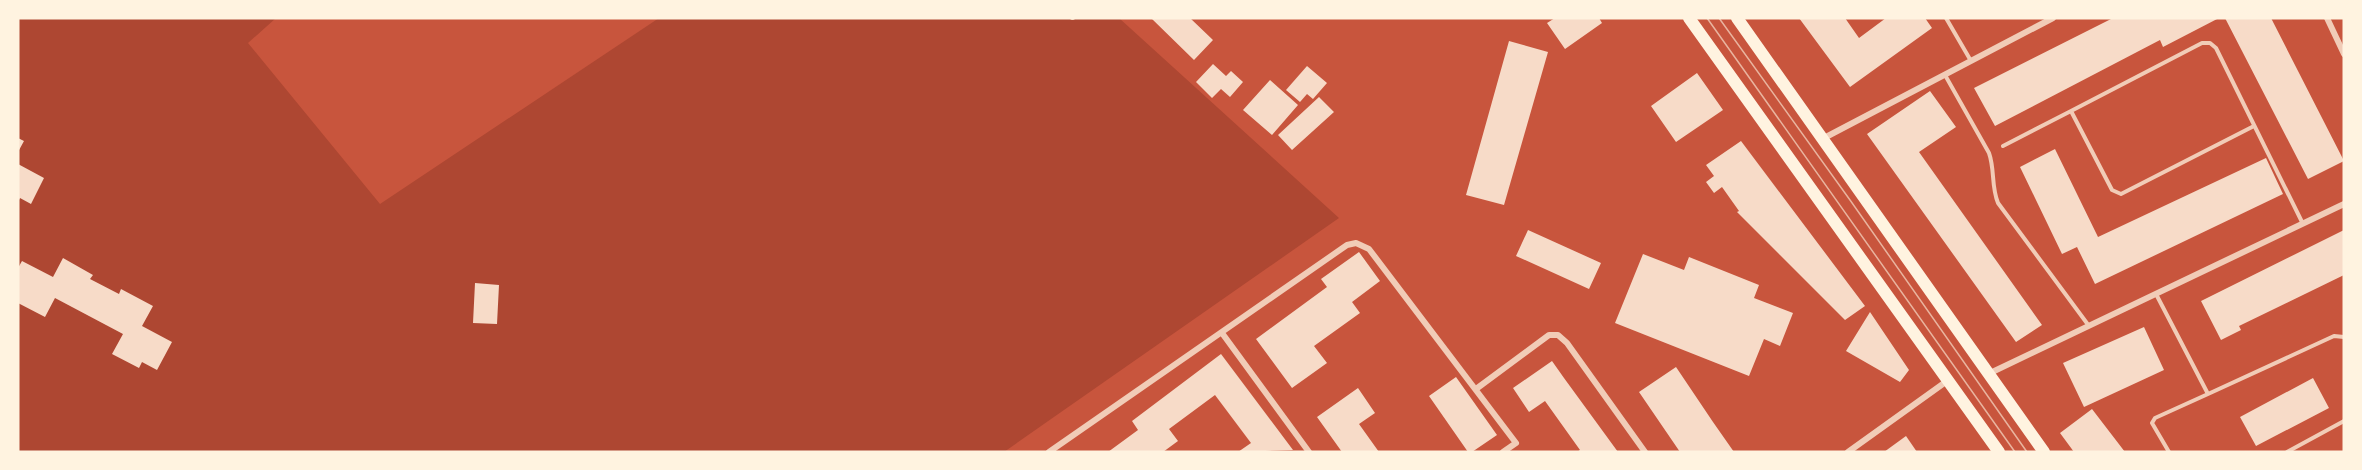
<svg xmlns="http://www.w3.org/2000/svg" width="2362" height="470" viewBox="0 0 2362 470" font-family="Karla,sans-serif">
  <rect width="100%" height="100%" fill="#c8553d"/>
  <path fill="#ae4732" d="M 18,18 L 276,18 L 248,43 L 380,204 L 659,18 L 1119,18 L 1339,218 L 1004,452 L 18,452 Z"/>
  <path fill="#f7dbc8" d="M 1151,18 L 1190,18 L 1213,40 L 1194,60 Z
    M 1555,18 L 1599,18 L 1602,23 L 1565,49 L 1547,23 Z
    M 1799,18 L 1845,18 L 1859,38 L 1886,18 L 1925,18 L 1932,28 L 1850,87 Z
    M 2113,18 L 2219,18 L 2163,47 L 2160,40 L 1995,126 L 1974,88 Z
    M 2225,18 L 2271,18 L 2344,161 L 2308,179 Z
    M 1509,41 L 1548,52 L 1504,205 L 1466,195 Z
    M 1213,64 L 1226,76 L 1231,71 L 1243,82 L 1230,97 L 1221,89 L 1212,98 L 1196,82 Z
    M 1307,66 L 1327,83 L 1313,99 L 1307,94 L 1300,102 L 1286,90 Z
    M 1697,73 L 1723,110 L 1676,142 L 1651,106 Z
    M 1270,80 L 1298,105 L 1272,135 L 1243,110 Z
    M 1930,91 L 1956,127 L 1919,152 L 2042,325 L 2016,342 L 1867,134 Z
    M 1319,97 L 1334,112 L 1292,150 L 1278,135 Z
    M 18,138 L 24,141 L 18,152 Z
    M 1741,141 L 1865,306 L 1845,320 L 1737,212 L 1739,211 L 1722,187 L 1714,193 L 1706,182 L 1714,176 L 1706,165 Z
    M 2055,149 L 2098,237 L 2266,158 L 2283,194 L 2095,284 L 2077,247 L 2062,254 L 2020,167 Z
    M 18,164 L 44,178 L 31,204 L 20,198 L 18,202 Z
    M 1528,230 L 1601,263 L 1589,289 L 1516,256 Z
    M 2344,230 L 2344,275 L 2239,326 L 2241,330 L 2221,340 L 2201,301 Z
    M 1359,252 L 1380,281 L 1352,302 L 1360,313 L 1314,346 L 1327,363 L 1292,388 L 1256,339 L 1327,287 L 1321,279 Z
    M 1643,254 L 1684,270 L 1689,257 L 1759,285 L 1754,298 L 1793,313 L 1780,346 L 1764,339 L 1749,376 L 1615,323 Z
    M 63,258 L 93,275 L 90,279 L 119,294 L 121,289 L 153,306 L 142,326 L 172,342 L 157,370 L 142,362 L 139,368 L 112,354 L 123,334 L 55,298 L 45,317 L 18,303 L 18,268 L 22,261 L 53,277 Z
    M 475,283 L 499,285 L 497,324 L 473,323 Z
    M 1870,312 L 1909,370 L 1900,382 L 1846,351 Z
    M 2144,327 L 2164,370 L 2084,407 L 2063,363 Z
    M 1221,354 L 1293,450 L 1238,452 L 1251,443 L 1215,395 L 1169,429 L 1178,441 L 1163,452 L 1108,452 L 1138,430 L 1132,421 Z
    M 1552,361 L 1564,378 L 1618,452 L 1577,452 L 1580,450 L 1545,401 L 1529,412 L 1513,388 Z
    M 1676,367 L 1713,422 L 1734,452 L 1680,452 L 1639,392 Z
    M 1456,377 L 1497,435 L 1472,452 L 1468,452 L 1429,396 Z
    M 2313,378 L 2329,408 L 2256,446 L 2240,417 Z
    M 1358,388 L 1375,413 L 1359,424 L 1379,452 L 1342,452 L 1317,417 Z
    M 2092,409 L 2125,452 L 2074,452 L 2060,433 Z
    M 1906,436 L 1917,452 L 1884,452 Z"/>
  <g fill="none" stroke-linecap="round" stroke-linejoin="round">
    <path stroke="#f1ccb7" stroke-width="4" d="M 1072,18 L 1073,18
      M 1946,18 L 1971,61
      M 1945,75 L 1989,153 C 1995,170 1991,186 1998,203 L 2089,326
      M 2254,126 L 2121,194 L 2112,190 L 2071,111 L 2202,43 L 2210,43 L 2216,48 C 2245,106 2274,165 2303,224
      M 2003,146 L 2071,111
      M 2156,294 L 2208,394 L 2334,336 L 2344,337
      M 2169,452 L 2152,423 L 2155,418 L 2208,394
      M 2287,452 L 2344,421"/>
    <path stroke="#f1ccb7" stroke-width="6" d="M 2327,18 L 2344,54
      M 1824,138 L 2053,18
      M 1222,333 L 1309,452
      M 1988,374 L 2344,204
      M 1476,389 L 1549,335 L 1558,335 L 1567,343 L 1645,452
      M 1049,452 L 1347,245 L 1356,243 L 1369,249 L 1516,443 L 1503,452
      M 1848,452 L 1947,381"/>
    <path stroke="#fff3e0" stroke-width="12" d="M 1689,18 L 1999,452
      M 1737,18 L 2044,452"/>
    <path stroke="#e9b49f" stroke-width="1.5" d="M 1707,18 L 2015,452
      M 1719,18 L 1850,200 L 2027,452"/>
  </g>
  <rect width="2362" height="470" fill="none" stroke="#fff3e0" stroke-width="39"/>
</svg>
